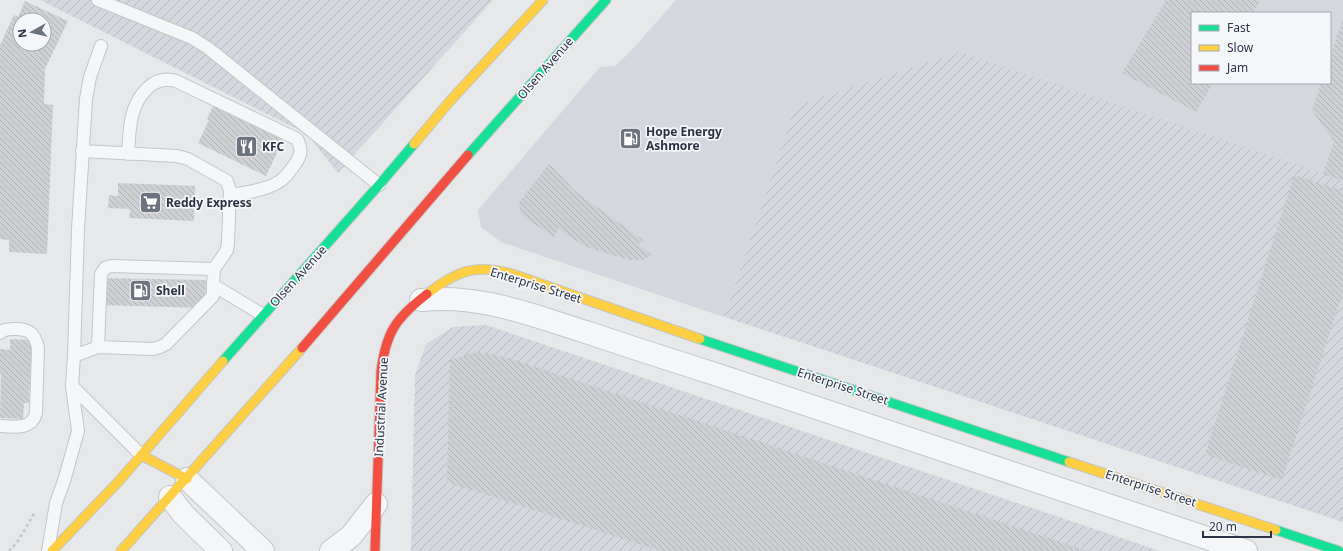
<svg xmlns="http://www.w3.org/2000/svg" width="1343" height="551" viewBox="0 0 1343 551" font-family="'Noto Sans',sans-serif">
  <defs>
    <pattern id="industrial-furrows" width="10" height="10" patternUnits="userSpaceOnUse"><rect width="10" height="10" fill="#d4d7dd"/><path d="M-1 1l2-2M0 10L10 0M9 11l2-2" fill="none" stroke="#b6b9bf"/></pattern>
    <pattern id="building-back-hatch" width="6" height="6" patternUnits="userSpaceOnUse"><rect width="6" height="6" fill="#ced0d3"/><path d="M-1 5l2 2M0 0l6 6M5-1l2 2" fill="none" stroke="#b1b3b6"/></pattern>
  </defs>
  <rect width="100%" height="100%" fill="#e6e8ea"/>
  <path fill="#d4d7dd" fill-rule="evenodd" d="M 676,0 L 1343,0 L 1343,180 L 1292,164 L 795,106 L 724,317 L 501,242 L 481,227 L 478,210 L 600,67 L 615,66 L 630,52 ZM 1192,13 L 1330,13 L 1330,83 L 1192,83 Z"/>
  <path fill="url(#industrial-furrows)" d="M 40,0 L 493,0 L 338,173 L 307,134 Z
    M 959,52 L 1343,180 L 1343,522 L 724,317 L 795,106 Z
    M 486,325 L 1160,551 L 411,551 L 415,375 L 426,344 L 453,327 Z"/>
  <path fill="url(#building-back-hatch)" fill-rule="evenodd" d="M 1166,0 L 1260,0 L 1253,13 L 1192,13 L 1192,83 L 1213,83 L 1196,112 L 1122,73 Z
    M 25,1 L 68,21 L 45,69 L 44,104 L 53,105 L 47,254 L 9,252 L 9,240 L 0,239 L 0,45 L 14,15 L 18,17 ZM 20,20 L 44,20 L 44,44 L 20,44 Z
    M 1343,19 L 1343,181 L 1323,174 L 1334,141 L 1312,111 L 1321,83 L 1330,83 L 1330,57 Z
    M 213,106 L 283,140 L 266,176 L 198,143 L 209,120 L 207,119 Z
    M 549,164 L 576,192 L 643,240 L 638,245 L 652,255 L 643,260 L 629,260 L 584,246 L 558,228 L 554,238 L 521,214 L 519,202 Z
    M 1294,175 L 1343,191 L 1343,292 L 1282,480 L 1205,455 Z
    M 118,183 L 195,186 L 194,221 L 129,218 L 130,209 L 108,208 L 109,195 L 118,196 Z
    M 96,278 L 206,280 L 205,308 L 95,305 Z
    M 10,339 L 32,340 L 29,403 L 24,403 L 23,419 L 0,418 L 1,373 L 0,373 L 0,349 L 10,350 Z
    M 477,352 L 505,357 L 1087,551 L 661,551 L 447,482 L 450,360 Z"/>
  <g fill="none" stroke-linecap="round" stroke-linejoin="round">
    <defs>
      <path id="lane" d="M 98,0 L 192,38 L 208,48 L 379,185
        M 101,46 L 90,77 L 86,99 L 78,229 L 74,356 L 72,386 L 141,455
        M 82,151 L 177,156 L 188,159 L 227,181 L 230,191 L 228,242 L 227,250 L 214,269
        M 128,154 C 129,142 129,128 132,116 C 137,96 153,74 176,81 L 297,139 C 303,151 301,156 293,167 C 290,170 288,174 285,177 C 274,189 246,193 230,195
        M 0,333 C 5,329 9,329 15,329 C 30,329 35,334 38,348 L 36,413 C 32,430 14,427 0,426
        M 98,347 L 153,349 L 160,347 L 166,344 L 213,296 L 213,285
        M 74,356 L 98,347 L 101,274 L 105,268 L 111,266 L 214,269 L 213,285 L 263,315
        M 48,551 L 56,503 L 64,481 L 78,431 L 72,386"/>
      <path id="street" d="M 421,300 C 480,294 531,315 586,332 C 630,347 674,361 718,375 C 894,434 1070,492 1246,551
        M 187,479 L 263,551
        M 170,497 L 184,515 L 221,551
        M 331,551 L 351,536 L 376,504"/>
      <path id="fast" d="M 468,155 L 606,0
        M 700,339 L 1069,462
        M 223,361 L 379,185 L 414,144
        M 1276,530 L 1339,551"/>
      <path id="slow" d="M 414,144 L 450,101 L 543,0
        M 427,294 C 458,270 476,263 515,275 L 700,339
        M 141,455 L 187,479
        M 1069,462 L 1276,530
        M 52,551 L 119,481 L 223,361
        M 121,551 L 302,348"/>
      <path id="jam" d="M 302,348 L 468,155
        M 375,551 L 381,371 C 386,332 396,318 427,294"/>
    </defs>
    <use href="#lane" stroke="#c4c6c8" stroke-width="14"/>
    <use href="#street" stroke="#c4c6c8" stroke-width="24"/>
    <use href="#fast" stroke="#c4c6c8" stroke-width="11"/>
    <use href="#slow" stroke="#c4c6c8" stroke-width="11"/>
    <use href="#jam" stroke="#c4c6c8" stroke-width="11"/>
    <path stroke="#c5c6ca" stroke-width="2.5" stroke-dasharray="3 3" stroke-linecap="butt" d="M 9,551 L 18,541 L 35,512"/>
    <use href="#lane" stroke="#f5f6f7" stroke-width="12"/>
    <use href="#street" stroke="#f5f6f7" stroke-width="22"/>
    <use href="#fast" stroke="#16e098" stroke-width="9"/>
    <use href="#slow" stroke="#ffcf43" stroke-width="9"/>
    <use href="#jam" stroke="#f24e42" stroke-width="9"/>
  </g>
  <defs>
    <symbol id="fuel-square" viewBox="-11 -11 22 22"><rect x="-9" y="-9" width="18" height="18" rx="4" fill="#6c737f" stroke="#f4f6f9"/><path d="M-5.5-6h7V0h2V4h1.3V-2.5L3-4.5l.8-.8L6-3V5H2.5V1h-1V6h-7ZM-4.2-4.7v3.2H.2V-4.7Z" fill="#fff"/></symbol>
    <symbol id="restaurant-square" viewBox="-11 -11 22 22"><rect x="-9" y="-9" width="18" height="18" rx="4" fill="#6c737f" stroke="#f4f6f9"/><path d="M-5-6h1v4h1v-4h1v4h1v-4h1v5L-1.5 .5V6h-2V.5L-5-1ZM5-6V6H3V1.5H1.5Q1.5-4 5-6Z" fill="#fff"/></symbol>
    <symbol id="supermarket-square" viewBox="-11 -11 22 22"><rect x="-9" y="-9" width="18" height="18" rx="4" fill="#6c737f" stroke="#f4f6f9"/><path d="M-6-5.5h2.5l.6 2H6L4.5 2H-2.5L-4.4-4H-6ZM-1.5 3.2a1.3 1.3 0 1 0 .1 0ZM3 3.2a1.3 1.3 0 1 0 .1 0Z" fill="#fff"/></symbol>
  </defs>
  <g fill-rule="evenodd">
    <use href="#fuel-square" x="618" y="126" width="25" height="25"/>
    <use href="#restaurant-square" x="234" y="134" width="25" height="25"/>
    <use href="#supermarket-square" x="138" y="190" width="25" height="25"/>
    <use href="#fuel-square" x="128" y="278" width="25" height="25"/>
  </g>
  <g text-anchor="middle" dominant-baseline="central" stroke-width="3.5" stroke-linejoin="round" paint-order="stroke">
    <g font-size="12" fill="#2b3445" stroke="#f4f6f9">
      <text transform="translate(545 68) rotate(-49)">Olsen Avenue</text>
      <text transform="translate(298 276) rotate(-48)">Olsen Avenue</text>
      <text transform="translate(536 285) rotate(17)">Enterprise Street</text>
      <text transform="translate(843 386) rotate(18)">Enterprise Street</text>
      <text transform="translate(381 407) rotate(-87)">Industrial Avenue</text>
      <text transform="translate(1151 488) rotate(18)">Enterprise Street</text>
    </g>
    <g font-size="12" font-weight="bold" fill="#2b3445" stroke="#f4f6f9" text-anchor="start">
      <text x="646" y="131">Hope Energy<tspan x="646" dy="14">Ashmore</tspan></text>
      <text x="262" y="146">KFC</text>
      <text x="166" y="202">Reddy Express</text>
      <text x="156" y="290">Shell</text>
    </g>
  </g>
  <rect x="1191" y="12" width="140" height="72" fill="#f4f6f9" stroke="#a4a8b1"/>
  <rect x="1199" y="25" width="20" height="6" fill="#16e098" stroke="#a4a8b1"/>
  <text x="1227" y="32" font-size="12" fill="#2b3445">Fast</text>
  <rect x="1199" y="45" width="20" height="6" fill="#ffcf43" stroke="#a4a8b1"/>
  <text x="1227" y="52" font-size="12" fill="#2b3445">Slow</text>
  <rect x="1199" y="65" width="20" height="6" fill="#f24e42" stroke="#a4a8b1"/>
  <text x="1227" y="72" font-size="12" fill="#2b3445">Jam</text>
  <g transform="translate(32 32) rotate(262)"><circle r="19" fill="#f4f6f9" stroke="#a4a8b1"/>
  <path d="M0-3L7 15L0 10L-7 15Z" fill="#6c737f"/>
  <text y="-6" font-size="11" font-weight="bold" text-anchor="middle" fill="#2b3445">N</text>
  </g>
  <path d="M1203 531v6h68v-6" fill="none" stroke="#2b3445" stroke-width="2"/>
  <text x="1209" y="531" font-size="12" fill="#2b3445" stroke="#f4f6f9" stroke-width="3" paint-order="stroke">20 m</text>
</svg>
